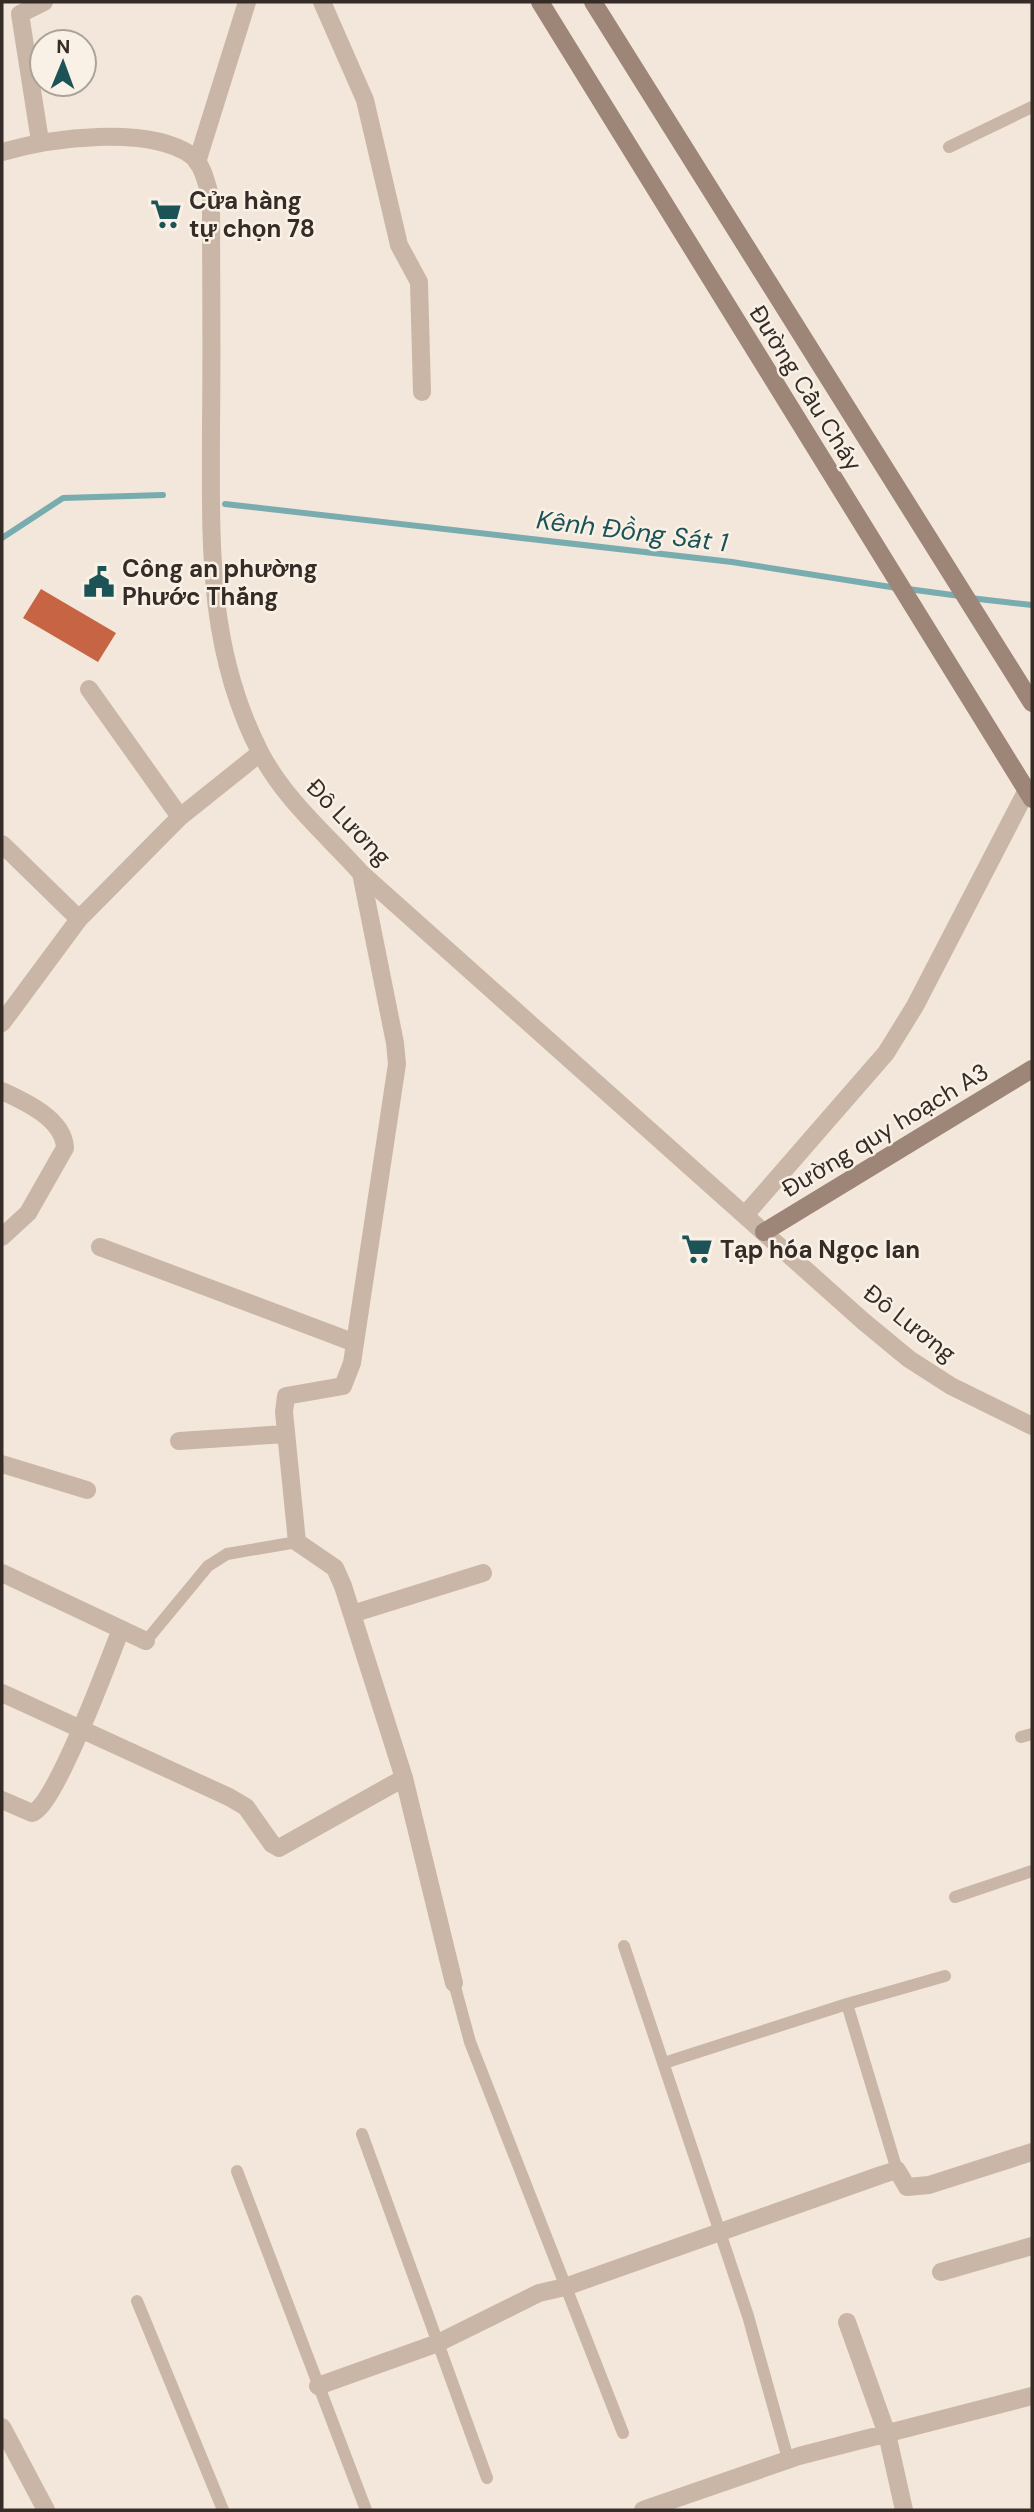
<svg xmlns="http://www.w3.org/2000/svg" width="1034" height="2512" viewBox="0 0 1034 2512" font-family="'DM Sans',sans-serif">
  <rect width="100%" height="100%" fill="#f2e7da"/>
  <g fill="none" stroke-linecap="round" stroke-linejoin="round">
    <path stroke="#79acaf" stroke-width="6" d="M 225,504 L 732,562 L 897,588
      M 2,538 L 63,498 L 163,495
      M 908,589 L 960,596
      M 970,598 L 1032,605"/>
  </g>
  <path fill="#c66443" d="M 41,589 L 116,633 L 98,662 L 23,618 Z"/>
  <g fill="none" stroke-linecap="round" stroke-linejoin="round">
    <path stroke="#cab6a6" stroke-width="12" d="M 949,147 L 1032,107
      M 146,1641 L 208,1566 L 227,1554 L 297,1542
      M 1021,1737 L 1032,1734
      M 955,1897 L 1032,1871
      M 624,1946 L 748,2316 L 788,2459
      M 454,1983 L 470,2042 L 623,2433
      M 664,2063 L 847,2004
      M 362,2134 L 487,2478
      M 897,2170 L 847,2004 L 945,1976
      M 237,2171 L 366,2510
      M 137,2301 L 223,2510"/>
    <path stroke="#cab6a6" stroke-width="18" d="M 322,2 L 365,100 L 399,245 L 419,282 L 422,392
      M 40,141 L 20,14 L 44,2
      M 197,162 L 247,2
      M 89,689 L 180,817
      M 2,844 L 79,919
      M 361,873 L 395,1043 L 397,1064 L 352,1363 L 343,1386 L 286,1396 L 284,1412 L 297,1542 L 335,1568 L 343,1586 L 404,1778 L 454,1983
      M 2,1023 L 79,919 L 180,817 L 260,753
      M 2,1091 C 24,1101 64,1119 65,1148 L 28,1213 L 2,1237
      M 745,1215 L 886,1053 L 915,1006 L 1027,790
      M 100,1247 L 355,1343
      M 179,1441 L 286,1434
      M 2,1464 L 87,1490
      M 2,1573 L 146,1641
      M 352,1614 L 483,1573
      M 2,1693 L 229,1797 L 246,1807 L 272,1844 L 279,1848 L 404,1778
      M 2,1800 L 32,1813 C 54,1809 110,1657 121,1629
      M 941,2272 L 1032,2246
      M 847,2322 L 887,2434 L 904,2510
      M 318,2386 L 438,2343 L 539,2293 L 565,2287 L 881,2175 L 897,2170 L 907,2187 L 929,2185 L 1032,2152
      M 2,2427 L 46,2510
      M 643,2510 L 799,2456 L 1032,2396"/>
    <path stroke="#cab6a6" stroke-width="18" d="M 2,152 C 51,138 147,125 191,155 C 203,164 207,185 211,199 C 211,274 212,350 211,426 C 211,541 206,647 260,752 C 284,799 326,834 361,873 L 863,1321 L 909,1359 L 951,1386 L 1032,1426"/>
    <path stroke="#9d8577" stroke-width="18" d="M 540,2 L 1032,799
      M 593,2 L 1032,703
      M 764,1232 L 1032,1069"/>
  </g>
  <defs>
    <symbol id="supermarket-bare" viewBox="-9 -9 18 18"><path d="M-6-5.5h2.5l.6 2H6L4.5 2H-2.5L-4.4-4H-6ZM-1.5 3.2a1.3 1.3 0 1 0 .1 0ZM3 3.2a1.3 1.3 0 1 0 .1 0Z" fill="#1c5357" stroke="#f9f1e6" stroke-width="2.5" paint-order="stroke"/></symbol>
    <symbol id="civic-bare" viewBox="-9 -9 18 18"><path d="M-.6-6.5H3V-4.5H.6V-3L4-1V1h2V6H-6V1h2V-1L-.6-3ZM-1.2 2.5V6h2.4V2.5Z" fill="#1c5357" stroke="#f9f1e6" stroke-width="2.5" paint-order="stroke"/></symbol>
  </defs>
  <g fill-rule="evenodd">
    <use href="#supermarket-bare" x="144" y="192" width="44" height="44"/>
    <use href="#civic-bare" x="77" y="560" width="44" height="44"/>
    <use href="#supermarket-bare" x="675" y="1227" width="44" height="44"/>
  </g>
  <g text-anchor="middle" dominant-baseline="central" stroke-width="5" stroke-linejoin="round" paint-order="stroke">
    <g font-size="24" font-weight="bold" fill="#362c27" stroke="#f9f1e6" text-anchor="start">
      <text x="189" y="200">Cửa hàng<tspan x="189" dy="28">tự chọn 78</tspan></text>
      <text x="122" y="568">Công an phường<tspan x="122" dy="28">Phước Thắng</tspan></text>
      <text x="720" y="1249">Tạp hóa Ngọc lan</text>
    </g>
    <g font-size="24" fill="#362c27" stroke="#f9f1e6">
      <text transform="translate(806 388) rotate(58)">Đường Cầu Cháy</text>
      <text transform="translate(349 822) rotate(46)">Đô Lương</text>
      <text transform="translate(885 1130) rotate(-31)">Đường quy hoạch A3</text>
      <text transform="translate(910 1323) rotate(38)">Đô Lương</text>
    </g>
    <g font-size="26" font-style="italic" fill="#1c5357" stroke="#f9f1e6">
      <text transform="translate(632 531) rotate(7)">Kênh Đồng Sát 1</text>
    </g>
  </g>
  <rect width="1034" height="2512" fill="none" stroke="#362c27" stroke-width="7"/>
  <g transform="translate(63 63) rotate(1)"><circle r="33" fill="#f9f1e6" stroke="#aba29a" stroke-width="2"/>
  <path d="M0-5L12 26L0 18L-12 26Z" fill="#1c5357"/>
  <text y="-10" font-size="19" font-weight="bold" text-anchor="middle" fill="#362c27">N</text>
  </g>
</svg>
